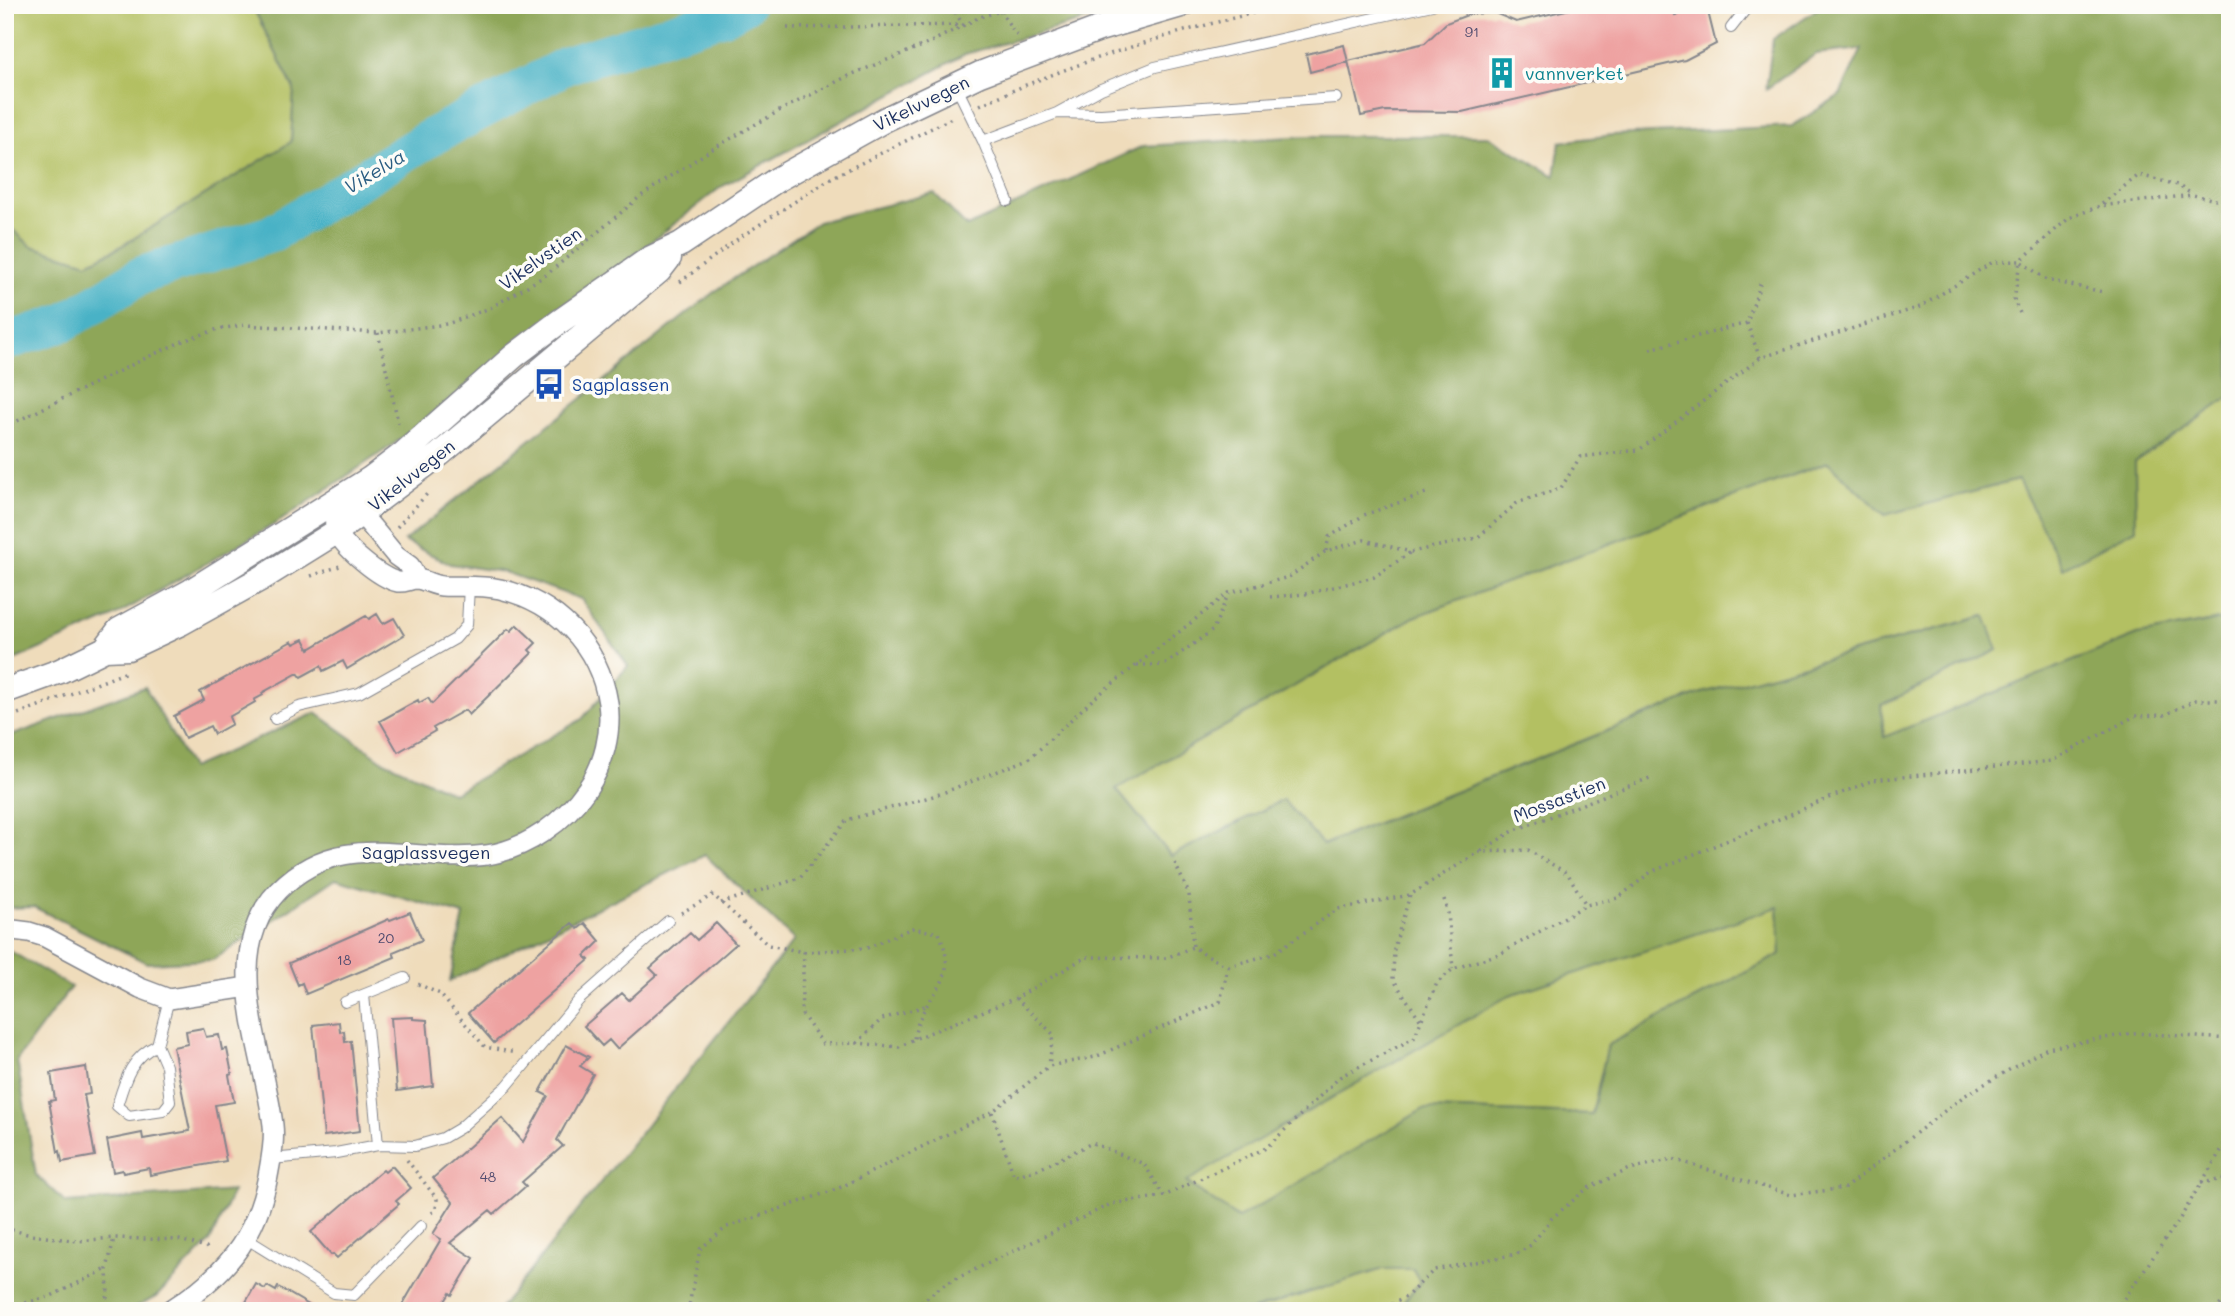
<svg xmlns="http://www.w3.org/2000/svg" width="2235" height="1316" viewBox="0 0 2235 1316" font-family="Mali,sans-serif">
  <rect width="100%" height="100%" fill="#fdfcf7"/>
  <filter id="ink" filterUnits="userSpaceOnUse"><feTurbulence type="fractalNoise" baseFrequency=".0143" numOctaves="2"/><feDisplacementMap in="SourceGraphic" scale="14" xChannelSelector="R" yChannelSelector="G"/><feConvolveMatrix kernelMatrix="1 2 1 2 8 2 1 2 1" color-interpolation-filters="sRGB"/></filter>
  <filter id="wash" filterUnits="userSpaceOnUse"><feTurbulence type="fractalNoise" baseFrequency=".00686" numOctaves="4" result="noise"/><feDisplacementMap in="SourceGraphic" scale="28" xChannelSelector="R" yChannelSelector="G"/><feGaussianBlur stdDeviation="1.57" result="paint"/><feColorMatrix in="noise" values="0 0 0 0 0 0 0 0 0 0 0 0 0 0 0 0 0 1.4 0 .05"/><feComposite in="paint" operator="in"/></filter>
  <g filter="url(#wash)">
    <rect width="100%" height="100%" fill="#efdcbb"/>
    <path fill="#b3c062" stroke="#677860" stroke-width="2" d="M 5,5 L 252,5 L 294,89 L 291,142 L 118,248 L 88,263 L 31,246 L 5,223 Z
      M 2230,397 L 2230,618 L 2138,635 L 1884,738 L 1881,705 L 1998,650 L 1984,616 L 1699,694 L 1322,845 L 1282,800 L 1171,856 L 1116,789 L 1414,617 L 1828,462 L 1885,515 L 2018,480 L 2064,567 L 2135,462 Z
      M 1778,906 L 1781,954 L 1608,1045 L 1592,1114 L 1424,1109 L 1238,1219 L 1185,1181 L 1510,994 Z
      M 1383,1269 L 1413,1269 L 1420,1282 L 1396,1311 L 1250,1311 Z"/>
    <path fill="#8ea658" stroke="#546a5b" stroke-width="2" fill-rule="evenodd" d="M 252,5 L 1140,5 L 965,54 L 721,187 L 394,444 L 280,521 L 111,618 L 5,664 L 5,360 L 14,357 L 5,342 L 5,223 L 31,246 L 88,263 L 118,248 L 291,142 L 294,89 Z
      M 1823,5 L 2230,5 L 2230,397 L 2135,462 L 2136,529 L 2063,568 L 2018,480 L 1885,515 L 1828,462 L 1414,617 L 1116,789 L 1171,856 L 1283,800 L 1323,845 L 1699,694 L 1985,616 L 1998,650 L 1881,705 L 1884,737 L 2138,635 L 2230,618 L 2230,1311 L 1396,1311 L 1420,1282 L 1413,1269 L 1383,1269 L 1250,1311 L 498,1311 L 794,940 L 705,855 L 450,981 L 464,915 L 336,878 L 213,960 L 147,963 L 34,907 L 5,908 L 5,738 L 145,687 L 191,768 L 316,713 L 382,760 L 453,793 L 582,719 L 628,666 L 581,599 L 504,572 L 450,564 L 404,541 L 714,292 L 818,222 L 934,193 L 967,227 L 1143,146 L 1307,136 L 1488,136 L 1555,176 L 1560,142 L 1613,135 L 1792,126 L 1840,95 L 1862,49 L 1816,54 L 1766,89 L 1773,39 ZM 1778,907 L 1781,954 L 1608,1045 L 1592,1114 L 1424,1109 L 1238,1218 L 1186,1182 L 1510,995 Z
      M 5,948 L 71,987 L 17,1060 L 36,1175 L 66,1203 L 233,1191 L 210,1242 L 156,1297 L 129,1311 L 5,1311 Z"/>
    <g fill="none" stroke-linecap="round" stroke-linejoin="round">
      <path stroke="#48b2c6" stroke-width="38" d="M 5,342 L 65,322 L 142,275 L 271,234 L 433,136 L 567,65 L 727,15 L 745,5"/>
    </g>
    <g id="blocks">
      <path fill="#eea2a1" d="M 1587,5 L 1672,5 L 1675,15 L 1707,8 L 1716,44 L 1685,60 L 1462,112 L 1385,111 L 1361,116 L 1348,61 L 1425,43 L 1446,23 L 1470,14 L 1495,13 L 1516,22 Z
        M 1344,45 L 1348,62 L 1310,72 L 1306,54 Z
        M 377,614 L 383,624 L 394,618 L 404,635 L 347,669 L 343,661 L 323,671 L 321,666 L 301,677 L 298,673 L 262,693 L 263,695 L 254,700 L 255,702 L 229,717 L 232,724 L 214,734 L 210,726 L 185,738 L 174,716 L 204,700 L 200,692 L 292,641 L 294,644 L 304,639 L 309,649 L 366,616 L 369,619 Z
        M 517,625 L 536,643 L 529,650 L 532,653 L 469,715 L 465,710 L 433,728 L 435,731 L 398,752 L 380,721 L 418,700 L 419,703 L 428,698 L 432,704 L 508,629 L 511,631 Z
        M 410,912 L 422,940 L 393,952 L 395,957 L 306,994 L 302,983 L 298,985 L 289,963 L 389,919 L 390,920 Z
        M 572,923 L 578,929 L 585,923 L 600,941 L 585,956 L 589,960 L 494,1043 L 468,1013 Z
        M 716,923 L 736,944 L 617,1049 L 609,1040 L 602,1046 L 584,1026 L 622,993 L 629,1000 L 657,975 L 650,968 L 690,933 L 697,940 Z
        M 413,1017 L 413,1019 L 427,1020 L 433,1086 L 397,1091 L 391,1018 Z
        M 339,1022 L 340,1032 L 344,1031 L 345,1042 L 351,1041 L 360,1131 L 324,1136 L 313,1025 Z
        M 203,1028 L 206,1037 L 219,1035 L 222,1050 L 227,1049 L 232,1074 L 229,1075 L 234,1102 L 215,1105 L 226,1161 L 150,1175 L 149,1168 L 123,1173 L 122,1170 L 113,1172 L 107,1140 L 142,1133 L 143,1139 L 190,1131 L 173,1047 L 188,1044 L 186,1031 Z
        M 566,1045 L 589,1057 L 580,1066 L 593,1074 L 557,1140 L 563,1146 L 522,1182 L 526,1186 L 494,1214 L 490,1210 L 450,1243 L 474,1258 L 452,1295 L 450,1293 L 439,1311 L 402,1311 L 406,1306 L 403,1304 L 441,1239 L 433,1234 L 453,1202 L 433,1178 L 502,1118 L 523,1142 L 548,1096 L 540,1092 Z
        M 86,1067 L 90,1094 L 84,1095 L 95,1156 L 62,1162 L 60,1151 L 58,1152 L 49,1101 L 55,1100 L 51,1073 Z
        M 392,1166 L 411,1188 L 396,1201 L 399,1204 L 337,1258 L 333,1254 L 331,1255 L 311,1232 L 383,1170 L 385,1172 Z
        M 256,1284 L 265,1289 L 267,1286 L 276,1291 L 278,1287 L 319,1311 L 241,1311 Z"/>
    </g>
  </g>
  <g filter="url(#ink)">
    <use href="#blocks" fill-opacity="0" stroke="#85868c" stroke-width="2"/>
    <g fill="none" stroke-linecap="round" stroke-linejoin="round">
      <defs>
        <path id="service" d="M 1731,28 L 1749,5
          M 957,88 L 983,141 L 1057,113 L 1101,89 L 1155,67 L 1432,5
          M 1057,113 L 1101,114 L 1336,98
          M 983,141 L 1008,201
          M 275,719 L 299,707 L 359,693 L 455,639 L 467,625 L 469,586
          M 364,995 L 378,1145
          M 345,1002 L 405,978
          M 157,1045 L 166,1066 L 170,1102 L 163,1111 L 129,1116 L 117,1106 C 125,1080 131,1057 157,1045 L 169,999
          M 271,1159 L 336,1153 L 378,1145 L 415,1146 L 443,1138 L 460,1128 L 507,1086 L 579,1000 L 668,921
          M 247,1239 L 334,1293 L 354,1295 L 421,1226"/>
        <path id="minor" d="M 5,929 L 29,932 L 45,937 L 140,988 L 169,999 L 248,987
          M 169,1311 C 223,1277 256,1240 268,1176 C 271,1159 275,1142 273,1125 C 264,1050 218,952 279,890 C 342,826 412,865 487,855 C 527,849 565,821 587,789 C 604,765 612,732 608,703 C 599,645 556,602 500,589 C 480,585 461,587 442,586 C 433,585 425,580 417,579 C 410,579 405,583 398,582 C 380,578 341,546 336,529 C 334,521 334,511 333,503 L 362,515 L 396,556 L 410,566 L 417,579"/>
        <path id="tertiary" d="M 105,649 L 119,630 L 191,591 L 370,479 L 403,454 L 514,356 L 559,322 L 649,259 L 681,244 L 778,179 L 886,119 L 980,74 L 1099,29 L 1181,5
          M 5,691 L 60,671 L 105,649 L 128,648 L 181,623 L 262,578 L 336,532 L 440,454 L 659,271 L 669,258"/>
      </defs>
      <use href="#service" stroke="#85868c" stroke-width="12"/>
      <use href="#minor" stroke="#85868c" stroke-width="22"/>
      <use href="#tertiary" stroke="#85868c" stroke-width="27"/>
      <path stroke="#85868c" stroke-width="3.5" stroke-dasharray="2 5" stroke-linecap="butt" d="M 1000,11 L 1017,36
        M 787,28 L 963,25 L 951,5
        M 980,105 C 1078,60 1182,29 1287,5
        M 2102,204 L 2139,175 L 2177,185 L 2192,194
        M 680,282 L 739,238 L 831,178 L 954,117
        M 2020,313 L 2014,301 L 2020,261 L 2047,280 L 2103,292
        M 1747,323 L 1760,358
        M 378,333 L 399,426
        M 1650,349 L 1747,323 L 1761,282
        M 5,427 L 150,356 L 183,341 L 218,329 L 245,325 L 378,333 L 447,324 L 490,308 L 546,275 L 641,196 L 709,151 L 779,111 L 850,75 L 927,44 L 980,17 L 1000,11 L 1057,5
        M 397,527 L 427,494
        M 1326,551 L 1329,537 L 1364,515 L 1429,492
        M 311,576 L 340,566
        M 1270,597 L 1305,594 L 1374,577 L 1411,552
        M 1137,665 L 1164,665 L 1213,630 L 1228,595
        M 5,719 L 127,672
        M 1481,851 L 1513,831 L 1652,777
        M 1175,863 L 1189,894 L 1193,947
        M 1410,895 L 1394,948 L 1393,979 L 1421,1021
        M 1444,899 L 1448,913 L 1453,969
        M 721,903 L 800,878 L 847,820 L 937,795 L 1029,759 L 1093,699 L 1229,593 L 1289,577 L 1326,551 L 1364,540 L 1411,552 L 1477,538 L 1517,503 L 1561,488 L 1580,457 L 1639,450 L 1760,358 L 1920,307 L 1993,262 L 2020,261 L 2069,218 L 2100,206 L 2193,195 L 2230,203
        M 681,913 L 713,895 L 768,945 L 804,952 L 801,1013 L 823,1044 L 857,1043 L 899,1047 L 914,1039 L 1016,998 L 1086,957 L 1166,958 L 1193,947 L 1228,967
        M 804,952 L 867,948 L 912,928 L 939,933 C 963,989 921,990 914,1039
        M 1228,966 L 1273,954 L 1338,909 L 1410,895 L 1479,852 L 1528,850 L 1568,874 L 1586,905
        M 418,984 L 440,994 L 485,1047 L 516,1053
        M 1016,998 L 1053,1034 L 1049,1066
        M 857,1043 L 882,1019 L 925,1006
        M 992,1112 L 1014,1176 L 1039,1169 L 1092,1143 L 1144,1164 L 1164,1196
        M 407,1160 L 437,1199 L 436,1209 L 429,1216
        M 2201,1183 L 2230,1178
        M 5,1228 L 31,1235 L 78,1241 L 114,1238 L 179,1240 L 206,1247 L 209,1253
        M 5,1308 L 49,1297 L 107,1269
        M 101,1311 L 108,1295 L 107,1269 L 114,1238
        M 688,1311 L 700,1249 L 727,1227 L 837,1189 L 992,1112 L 1049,1066 L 1095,1057 L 1220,1002 L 1228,967
        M 910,1311 L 943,1285 L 1111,1204 L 1164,1196 L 1266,1148 L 1341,1076 L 1414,1038 L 1437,983 L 1453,969 L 1502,953 L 1586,905 L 1618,898 L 1651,872 L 1873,780 L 2052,761 L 2135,716 L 2165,715 L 2195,700 L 2230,700
        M 1379,1311 L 1406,1297 L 1434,1270 L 1517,1254 L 1531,1245 L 1552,1218 L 1588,1188 L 1630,1169 L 1673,1159 L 1791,1195 L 1845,1188 L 1964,1096 L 2047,1048 L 2134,1033 L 2230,1039
        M 2100,1311 L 2121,1303 L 2179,1220 L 2225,1144 L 2230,1130
        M 2215,1311 L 2230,1293"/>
      <use href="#service" stroke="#fff" stroke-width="10"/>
      <use href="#minor" stroke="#fff" stroke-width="19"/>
      <use href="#tertiary" stroke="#fff" stroke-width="24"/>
    </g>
  </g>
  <defs>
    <symbol id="building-bare" viewBox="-9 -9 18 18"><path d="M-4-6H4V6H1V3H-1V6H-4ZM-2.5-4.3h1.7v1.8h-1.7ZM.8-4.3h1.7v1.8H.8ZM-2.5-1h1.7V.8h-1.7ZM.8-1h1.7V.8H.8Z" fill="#0f9aa8" stroke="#fdfcf7" stroke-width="2.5" paint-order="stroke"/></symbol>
    <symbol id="bus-bare" viewBox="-9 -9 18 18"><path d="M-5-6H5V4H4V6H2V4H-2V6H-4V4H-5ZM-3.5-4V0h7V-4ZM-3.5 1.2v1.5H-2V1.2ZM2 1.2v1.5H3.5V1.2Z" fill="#1a4fb4" stroke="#fdfcf7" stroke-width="2.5" paint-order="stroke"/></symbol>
  </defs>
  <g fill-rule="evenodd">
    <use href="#building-bare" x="1480" y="51" width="44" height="44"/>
    <use href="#bus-bare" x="527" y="362" width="44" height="44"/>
  </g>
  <g text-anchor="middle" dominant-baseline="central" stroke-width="7" stroke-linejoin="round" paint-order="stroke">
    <g font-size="14" fill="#504c6f">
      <text x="1472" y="31">91</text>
      <text x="386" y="937">20</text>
      <text x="344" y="959">18</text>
      <text x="488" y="1176">48</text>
    </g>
    <g font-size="18" fill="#0d838f" stroke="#fdfcf7" text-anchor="start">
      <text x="1525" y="73">vannverket</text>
    </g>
    <g font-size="18" fill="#1b2f5e" stroke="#fdfcf7">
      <text transform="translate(921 103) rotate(-26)">Vikelvvegen</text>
      <text transform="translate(540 258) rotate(-35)">Vikelvstien</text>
      <text transform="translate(411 475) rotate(-38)">Vikelvvegen</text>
      <text transform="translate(1559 799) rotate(-21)">Mossastien</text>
      <text x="426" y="852">Sagplassvegen</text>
    </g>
    <g font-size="18" fill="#164399" stroke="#fdfcf7" text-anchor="start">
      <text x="572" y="384">Sagplassen</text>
    </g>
    <g font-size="19" font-style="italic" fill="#2b5d82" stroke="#fdfcf7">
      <text transform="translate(374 171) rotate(-31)">Vikelva</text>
    </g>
  </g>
  <rect width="2235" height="1316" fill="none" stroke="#fdfcf7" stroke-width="28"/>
</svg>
